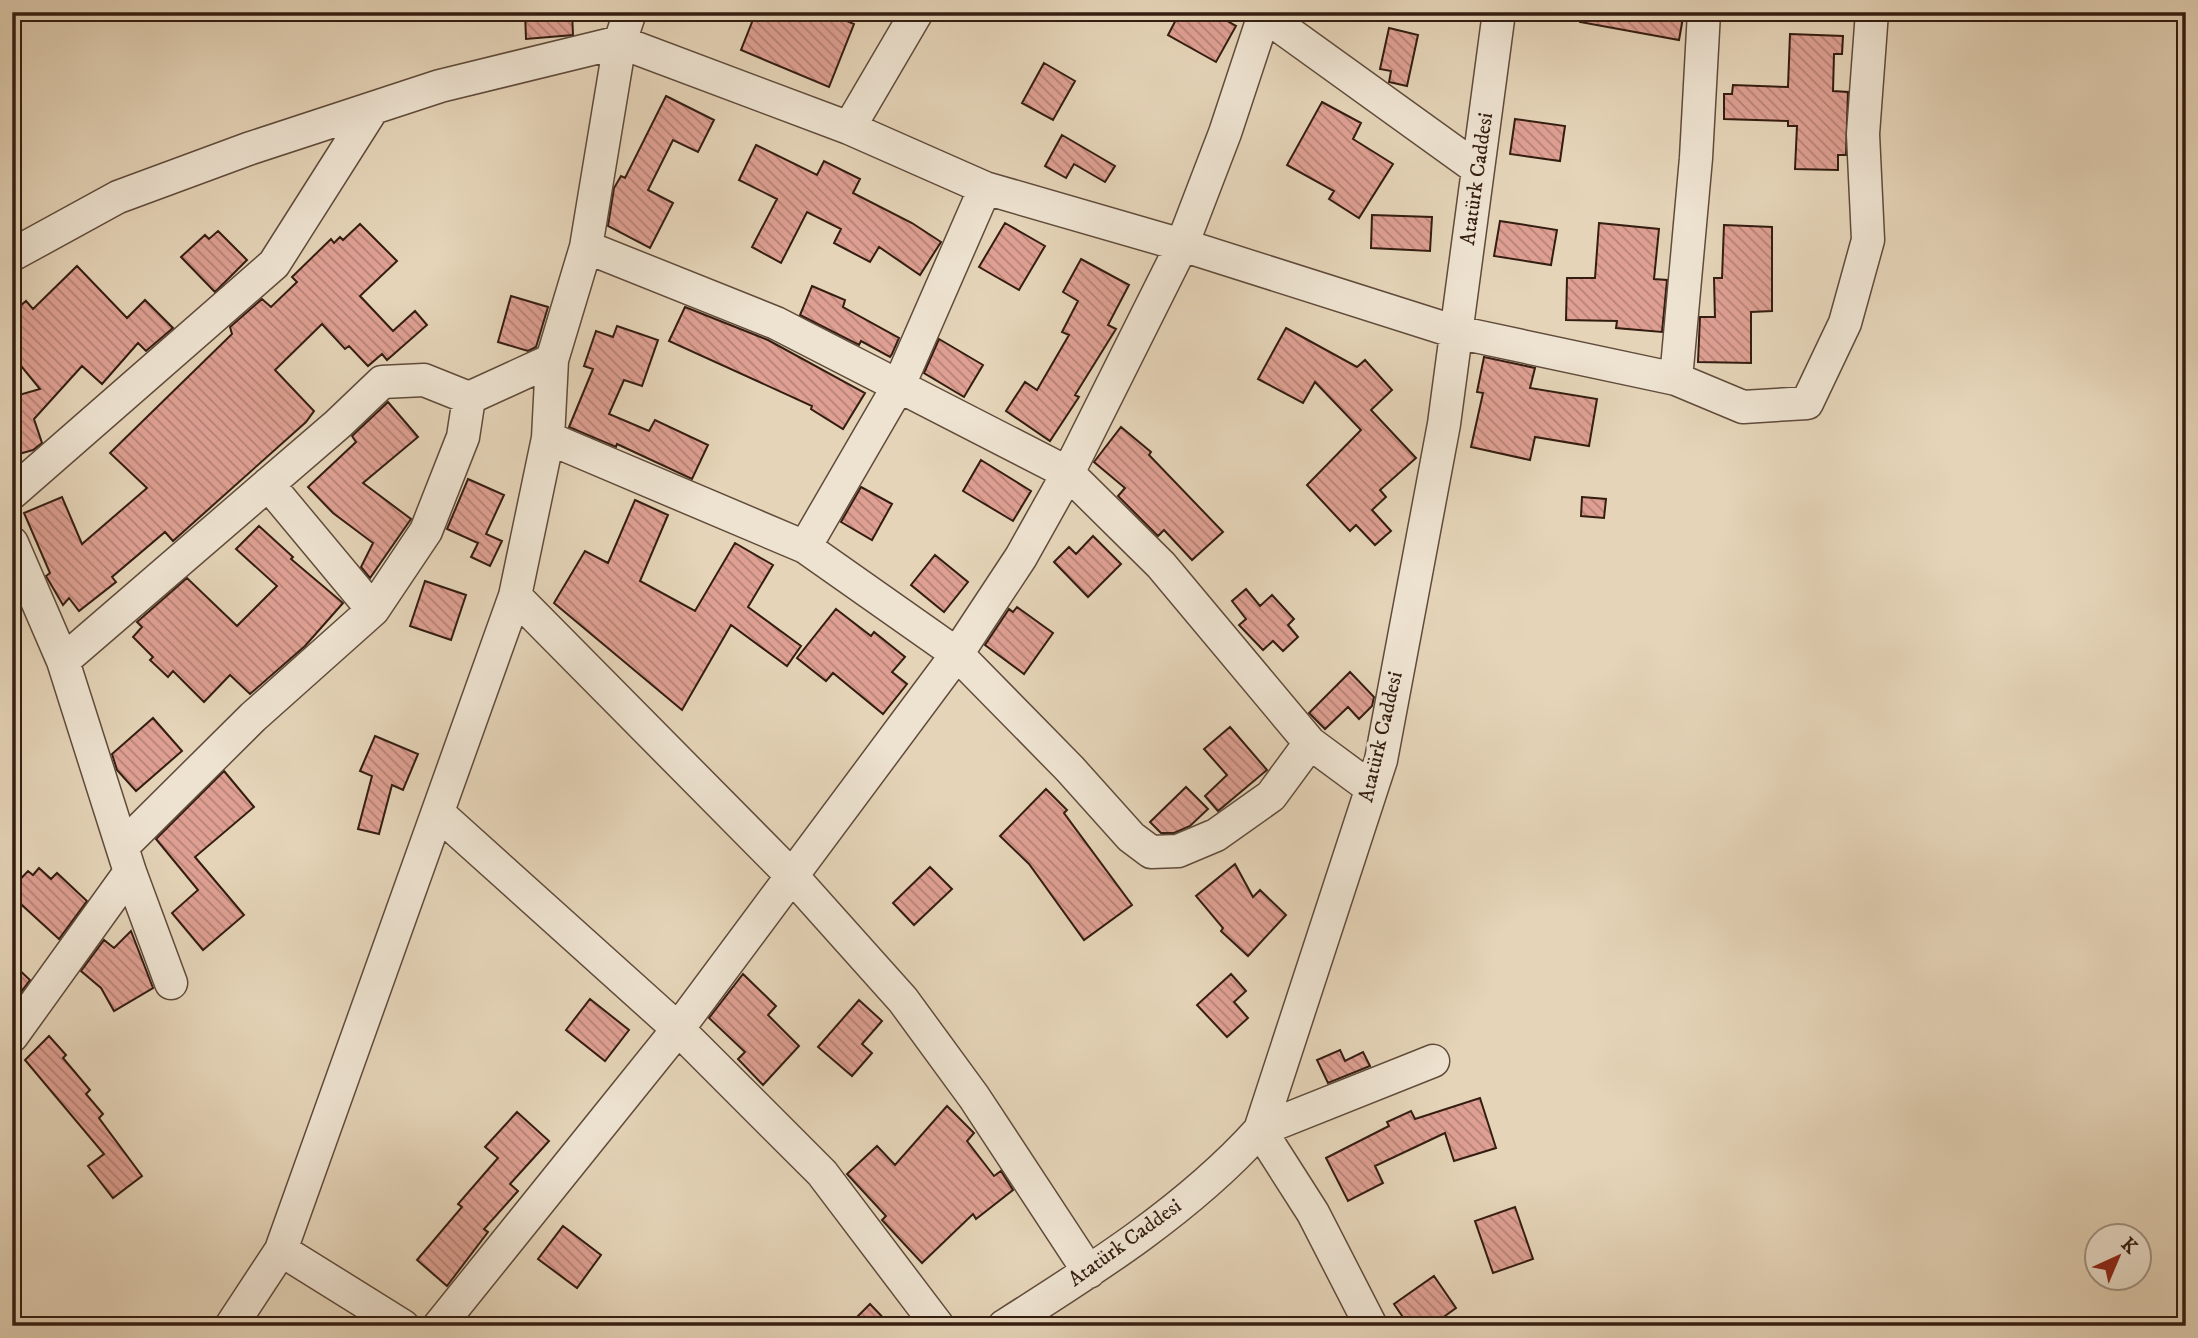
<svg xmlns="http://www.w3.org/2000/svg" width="2198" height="1338" viewBox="0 0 2198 1338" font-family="'IM FELL DW Pica',serif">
  <defs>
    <pattern id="building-back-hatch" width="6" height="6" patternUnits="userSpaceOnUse" patternTransform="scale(1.75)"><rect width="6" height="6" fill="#dfa093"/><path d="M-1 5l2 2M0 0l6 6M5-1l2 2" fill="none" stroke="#b68277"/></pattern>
  </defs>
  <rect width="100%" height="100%" fill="#e5d4b8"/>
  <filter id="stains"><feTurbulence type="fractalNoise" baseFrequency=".00286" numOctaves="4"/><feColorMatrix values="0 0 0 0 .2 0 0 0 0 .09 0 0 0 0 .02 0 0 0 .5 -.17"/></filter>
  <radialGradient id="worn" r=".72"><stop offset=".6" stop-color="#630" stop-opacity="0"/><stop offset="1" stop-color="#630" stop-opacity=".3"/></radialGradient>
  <path fill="url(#building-back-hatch)" stroke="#341d11" stroke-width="2" d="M 525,12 L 572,12 L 573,35 L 526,39 Z
    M 756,12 L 826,12 L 854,24 L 829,87 L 741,50 Z
    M 1180,12 L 1211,12 L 1236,26 L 1216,62 L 1168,35 Z
    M 1581,12 L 1684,12 L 1679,40 L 1580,22 Z
    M 1389,28 L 1418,35 L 1407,86 L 1389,82 L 1391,71 L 1380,69 Z
    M 1790,34 L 1843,36 L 1842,54 L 1834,54 L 1833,91 L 1848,92 L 1846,155 L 1838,155 L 1838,170 L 1795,169 L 1797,126 L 1788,126 L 1788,121 L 1724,119 L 1724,94 L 1732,94 L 1733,85 L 1788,87 Z
    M 1044,63 L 1075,81 L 1053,120 L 1022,103 Z
    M 666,96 L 714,120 L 698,152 L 673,140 L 648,190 L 673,203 L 650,248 L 608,226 L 614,188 L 621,176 L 625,178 Z
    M 1322,102 L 1361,123 L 1353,139 L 1393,164 L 1359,218 L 1329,199 L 1334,191 L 1287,165 Z
    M 1515,119 L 1565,126 L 1560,161 L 1510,154 Z
    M 1062,135 L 1115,166 L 1105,182 L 1074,164 L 1066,178 L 1045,166 Z
    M 756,145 L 817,175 L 824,161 L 860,179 L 853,193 L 912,223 L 941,242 L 920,275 L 879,247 L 870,262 L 834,243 L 841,229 L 807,212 L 781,263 L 752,247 L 777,199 L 739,180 Z
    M 1372,215 L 1432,217 L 1430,251 L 1371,248 Z
    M 1500,221 L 1557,230 L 1551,265 L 1494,256 Z
    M 1005,223 L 1045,246 L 1019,290 L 979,267 Z
    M 1599,223 L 1659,229 L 1654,279 L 1667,280 L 1662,332 L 1616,328 L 1617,321 L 1566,320 L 1567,278 L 1595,278 Z
    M 360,224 L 397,261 L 360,296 L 393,331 L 415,311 L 427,325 L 387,360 L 382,354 L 368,366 L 349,346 L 345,349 L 322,324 L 275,370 L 314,411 L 306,422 L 173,541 L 165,532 L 112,577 L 116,582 L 79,611 L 69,598 L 63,605 L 46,576 L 50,573 L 24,513 L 62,497 L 82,544 L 147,488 L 110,453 L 232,334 L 230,327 L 262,299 L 271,307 L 297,282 L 292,277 L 331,239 L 334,243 L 340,237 L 343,240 Z
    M 1724,225 L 1772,227 L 1772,311 L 1751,312 L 1751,363 L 1698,362 L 1700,317 L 1715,317 L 1714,278 L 1722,278 Z
    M 218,231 L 247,260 L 215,292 L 181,257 L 205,235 L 209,239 Z
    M 1081,259 L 1129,285 L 1108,325 L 1116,329 L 1075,395 L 1079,397 L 1050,441 L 1006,411 L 1025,382 L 1037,390 L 1069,335 L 1062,332 L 1078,301 L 1063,292 Z
    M 77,266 L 127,318 L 145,300 L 173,328 L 146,351 L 138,343 L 102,384 L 82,366 L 34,419 L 42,443 L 33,450 L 12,456 L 12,397 L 40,389 L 12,355 L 12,313 L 26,301 L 33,309 Z
    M 812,286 L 845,300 L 843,307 L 899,338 L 892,354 L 890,357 L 861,341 L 859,345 L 800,315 Z
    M 511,296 L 548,307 L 536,347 L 528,351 L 498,342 Z
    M 685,307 L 768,340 L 865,393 L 843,429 L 811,409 L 812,406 L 669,341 Z
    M 617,326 L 658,340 L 642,386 L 624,380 L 609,414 L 649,431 L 655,420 L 708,445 L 692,479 L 617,444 L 616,447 L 569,427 L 593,369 L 584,366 L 596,331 L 613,337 Z
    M 1286,328 L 1357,367 L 1365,360 L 1392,390 L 1371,410 L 1416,458 L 1380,490 L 1386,497 L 1372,510 L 1391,531 L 1375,545 L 1356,525 L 1350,531 L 1307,485 L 1361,430 L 1315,382 L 1303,403 L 1258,379 Z
    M 939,339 L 983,365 L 964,397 L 924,373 Z
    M 1484,357 L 1535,368 L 1530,388 L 1597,399 L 1589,446 L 1535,437 L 1530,460 L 1471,447 L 1483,393 L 1477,392 Z
    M 388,402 L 418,437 L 363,483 L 411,519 L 370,578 L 361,567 L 373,543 L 333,513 L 308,487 L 356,442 L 352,436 Z
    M 1121,427 L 1151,452 L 1149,455 L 1223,532 L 1192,560 L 1164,530 L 1158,536 L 1118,496 L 1125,488 L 1094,462 Z
    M 981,460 L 1031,491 L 1013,521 L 963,491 Z
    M 468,479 L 504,495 L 486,534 L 502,541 L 490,566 L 471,557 L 478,543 L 447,529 Z
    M 861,487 L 892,504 L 872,540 L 841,522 Z
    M 1582,497 L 1606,499 L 1604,518 L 1581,516 Z
    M 635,500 L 668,515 L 640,581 L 695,611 L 735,543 L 773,565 L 748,607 L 801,646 L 787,666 L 731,625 L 682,710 L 554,603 L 585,551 L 608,563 Z
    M 259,526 L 293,557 L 291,559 L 343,603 L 305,646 L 250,694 L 230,675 L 204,702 L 173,671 L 168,677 L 150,660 L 153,657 L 133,637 L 142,627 L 137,622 L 187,578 L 237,626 L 277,586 L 236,549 Z
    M 1093,536 L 1121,564 L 1088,597 L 1054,562 L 1069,547 L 1076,554 Z
    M 935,555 L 968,582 L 944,612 L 911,585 Z
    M 425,581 L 466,595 L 451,640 L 410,626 Z
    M 1246,589 L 1260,606 L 1272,595 L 1294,619 L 1288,625 L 1298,637 L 1283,651 L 1273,641 L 1263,650 L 1239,625 L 1246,619 L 1232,601 Z
    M 1017,607 L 1053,633 L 1024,674 L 985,645 L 1009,609 L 1013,612 Z
    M 836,609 L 871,636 L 874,632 L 905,657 L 892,672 L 907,684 L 883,714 L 833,673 L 826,681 L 797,658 Z
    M 1350,672 L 1374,697 L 1372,706 L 1359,719 L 1348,707 L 1325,729 L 1309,713 Z
    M 153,718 L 182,751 L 136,791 L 117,770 L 112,754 Z
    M 1230,727 L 1267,770 L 1218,811 L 1205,796 L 1227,775 L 1204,749 Z
    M 375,736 L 418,754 L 403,790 L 392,785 L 379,834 L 358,829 L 372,776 L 360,771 Z
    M 224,771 L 254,807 L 195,857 L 244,915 L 203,950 L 172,913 L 198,890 L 156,839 Z
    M 1186,787 L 1208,809 L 1190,826 L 1174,833 L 1161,833 L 1150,822 Z
    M 1046,789 L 1067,810 L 1064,813 L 1132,905 L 1084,940 L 1029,864 L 1000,836 Z
    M 1235,864 L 1253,897 L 1260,890 L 1286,915 L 1248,956 L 1221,931 L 1223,928 L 1196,896 Z
    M 930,867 L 952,889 L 914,925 L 893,903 Z
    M 39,868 L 51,879 L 57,873 L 87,901 L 59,939 L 12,896 L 12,888 L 28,871 L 33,875 Z
    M 131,931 L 153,988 L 114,1011 L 101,988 L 81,971 L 104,940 L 114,948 Z
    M 12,963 L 30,980 L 12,1004 Z
    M 743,974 L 776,1006 L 768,1015 L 799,1046 L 763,1085 L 738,1059 L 745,1052 L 709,1018 Z
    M 1231,974 L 1246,991 L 1234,1002 L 1248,1018 L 1227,1037 L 1197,1005 Z
    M 590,999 L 629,1030 L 605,1061 L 566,1030 Z
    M 859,1000 L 882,1021 L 862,1044 L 872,1053 L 852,1076 L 818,1047 Z
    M 49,1036 L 66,1055 L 63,1058 L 90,1090 L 86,1094 L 103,1114 L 99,1118 L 142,1176 L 113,1198 L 88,1166 L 104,1154 L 25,1060 Z
    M 1340,1050 L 1345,1061 L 1363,1052 L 1370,1066 L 1328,1083 L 1317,1060 Z
    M 1480,1098 L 1496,1148 L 1454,1161 L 1445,1133 L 1375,1166 L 1383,1183 L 1348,1201 L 1326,1158 L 1389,1126 L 1387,1122 L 1411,1111 L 1415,1119 Z
    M 947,1106 L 974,1133 L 967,1141 L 994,1176 L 1001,1171 L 1013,1190 L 976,1219 L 973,1214 L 922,1263 L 882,1220 L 886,1216 L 847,1174 L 877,1146 L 895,1165 Z
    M 517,1112 L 549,1141 L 510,1184 L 518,1191 L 484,1229 L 488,1232 L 447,1286 L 417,1260 L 462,1207 L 458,1204 L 498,1158 L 485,1147 Z
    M 1515,1207 L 1533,1259 L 1493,1273 L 1475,1221 Z
    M 563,1226 L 601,1255 L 577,1288 L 538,1259 Z
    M 1434,1276 L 1456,1308 L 1431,1326 L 1409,1326 L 1394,1304 Z
    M 870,1304 L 891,1326 L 848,1326 Z"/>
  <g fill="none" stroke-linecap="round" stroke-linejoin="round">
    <defs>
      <path id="minor" d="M 1260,12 L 1478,169
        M 849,128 L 917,12
        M 586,247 L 776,323 L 1068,473 L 1161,565 L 1310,743 L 1371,788
        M 12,255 L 118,197 L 248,149 L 440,86 L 620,42 L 849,128 L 985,188 L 1182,245 L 1456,332 L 1676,379 L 1743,407 L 1807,403 L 1845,323 L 1868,240 L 1863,134 L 1872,12
        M 1676,379 L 1696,158 L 1704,12
        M 548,438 L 805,547 L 957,654 L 1070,769 L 1131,837 L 1151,852 L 1178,851 L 1216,835 L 1271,796 L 1310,743
        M 268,484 L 373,610
        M 12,493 L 274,264 L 373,108
        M 12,543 L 63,661 L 130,872 L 171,983
        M 805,547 L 899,385 L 985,188
        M 515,596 L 792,876 L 903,1000 L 974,1097 L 1089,1272
        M 63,661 L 338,424 L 382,382 L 424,380 L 469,398 L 552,360
        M 438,813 L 678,1029 L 822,1173 L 938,1326
        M 123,846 L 253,717 L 373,610 L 426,531 L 463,437 L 469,398
        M 12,1036 L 130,872
        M 281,1250 L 403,1326
        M 231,1326 L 281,1250 L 515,596 L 548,438 L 552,360 L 586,247 L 620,42 L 630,12
        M 439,1326 L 678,1029 L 957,654 L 1021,557 L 1068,473 L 1182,245 L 1225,133 L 1265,12
        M 1004,1326 C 1094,1269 1189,1209 1260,1130 L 1381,760 L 1444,424 L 1499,12
        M 1371,1326 L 1313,1213 L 1260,1130 L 1433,1061"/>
    </defs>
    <use href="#minor" stroke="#604b3b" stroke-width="35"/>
    <use href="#minor" stroke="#eee3d1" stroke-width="32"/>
  </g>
  <g text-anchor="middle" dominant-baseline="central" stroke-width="7" stroke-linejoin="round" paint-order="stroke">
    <g font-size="21" fill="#341d11" stroke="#eee3d1">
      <text transform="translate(1477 179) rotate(-82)">Atatürk Caddesi</text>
      <text transform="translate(1381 737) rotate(-77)">Atatürk Caddesi</text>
      <text transform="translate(1125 1243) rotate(-36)">Atatürk Caddesi</text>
    </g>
  </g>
  <rect width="2198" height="1338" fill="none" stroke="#e5d4b8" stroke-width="42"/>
  <rect x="14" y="14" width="2170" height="1310" fill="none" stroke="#341d11" stroke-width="3.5"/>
  <rect x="21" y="21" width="2156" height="1296" fill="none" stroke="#341d11" stroke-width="2"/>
  <g transform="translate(2118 1257) rotate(44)"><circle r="33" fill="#eee3d1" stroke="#a49484" stroke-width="2"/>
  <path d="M0-5L12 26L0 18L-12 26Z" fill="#8f2418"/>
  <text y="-10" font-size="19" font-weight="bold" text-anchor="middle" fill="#341d11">K</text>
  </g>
  <rect width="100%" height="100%" filter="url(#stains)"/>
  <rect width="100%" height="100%" fill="url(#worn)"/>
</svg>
